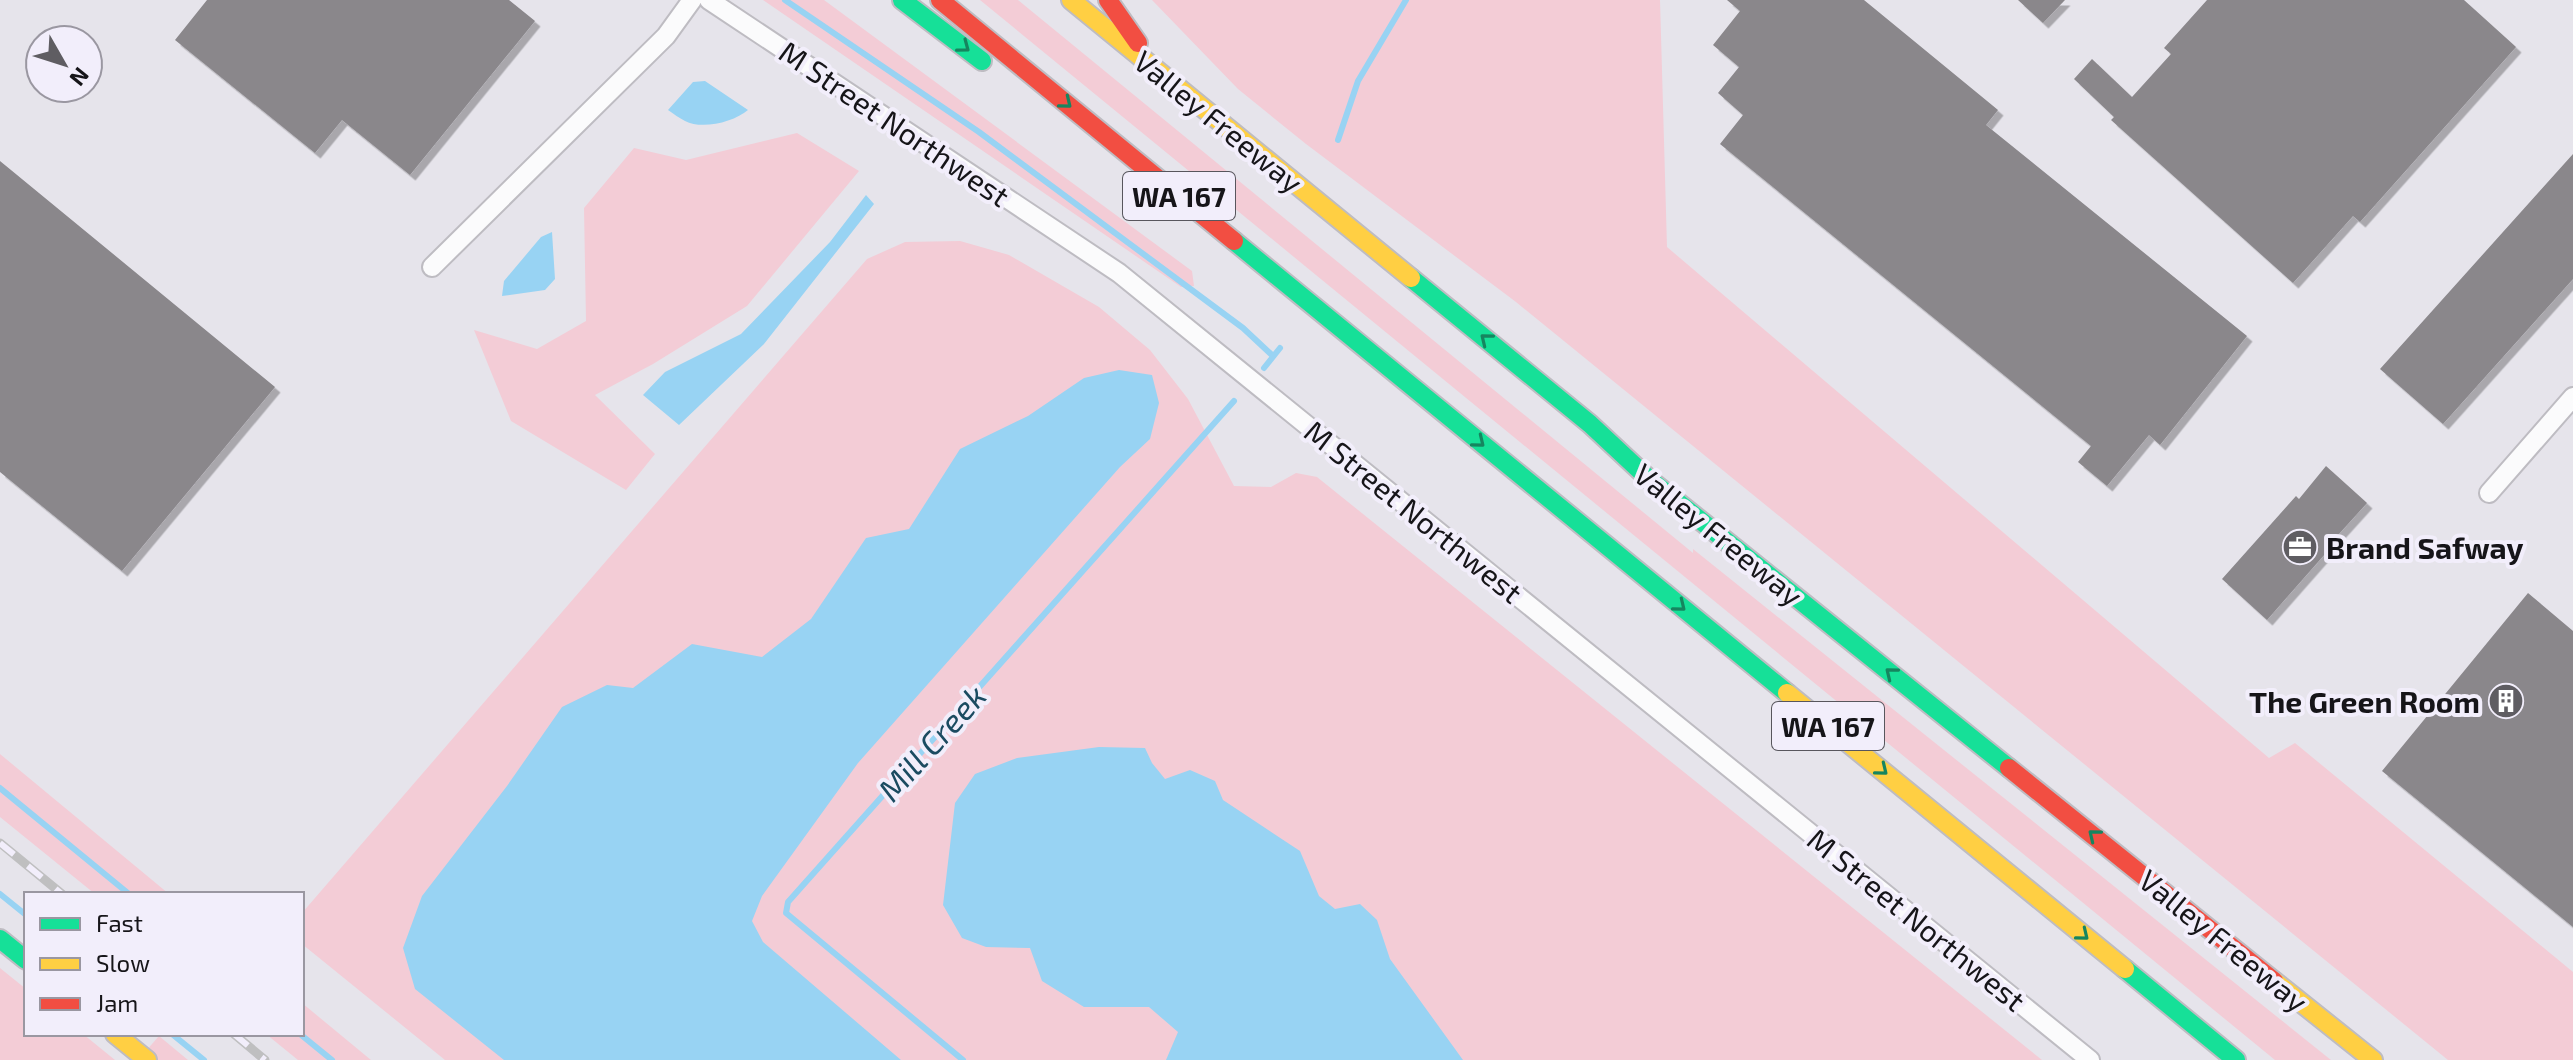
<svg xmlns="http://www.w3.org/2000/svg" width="2573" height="1060" viewBox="0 0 2573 1060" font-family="'Exo 2',sans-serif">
  <defs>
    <filter id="shadow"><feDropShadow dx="5.5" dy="5.5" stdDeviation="0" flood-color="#0004"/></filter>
  </defs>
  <rect width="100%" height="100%" fill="#e6e4eb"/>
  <path fill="#f3ccd6" d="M 763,0 L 824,0 L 1192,271 L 1194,286 L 1181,287 Z
    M 980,0 L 1018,0 L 1693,553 L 1693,549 L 2331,1060 L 2275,1060 Z
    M 1152,0 L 1660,0 L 1667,247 L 2269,758 L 2295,743 L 2573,972 L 2573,1060 L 2448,1060 L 1516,302 L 1306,144 L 1238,89 Z
    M 797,133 L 859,171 L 747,306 L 653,364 L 595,395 L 655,454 L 626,490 L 511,421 L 474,330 L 537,349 L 586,321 L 584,208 L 634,148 L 686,160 Z
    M 960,241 L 1009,255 L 1099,307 L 1150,350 L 1188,399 L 1234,486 L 1271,487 L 1296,473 L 1317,477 L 2042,1060 L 445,1060 L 302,944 L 302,913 L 867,259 L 905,242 Z
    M 0,754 L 169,894 L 95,894 L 0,817 Z
    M 0,968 L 26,989 L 26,1034 L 83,1034 L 115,1060 L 0,1060 Z
    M 302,1003 L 371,1060 L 298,1060 L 266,1034 L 302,1034 Z
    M 159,1036 L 188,1060 L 138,1060 Z"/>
  <path fill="#98d3f3" d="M 705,81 L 748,110 C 734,122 702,130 685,121 C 679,118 674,114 668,110 L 693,82 Z
    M 866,195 L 874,204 L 764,344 L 679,425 L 643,395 L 665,372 L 741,334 L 830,242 Z
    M 552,232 L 555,279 L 545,290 L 502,296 L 504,281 L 541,237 Z
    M 1119,370 L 1152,375 L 1159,403 L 1150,439 L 1120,467 L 858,763 L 762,896 L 752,921 L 763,942 L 901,1060 L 504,1060 L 415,989 L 403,948 L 422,896 L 507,786 L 562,707 L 607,685 L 633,688 L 692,644 L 762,657 L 811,619 L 866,538 L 909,529 L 960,449 L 1028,416 L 1084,378 Z
    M 1099,747 L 1145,748 L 1152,763 L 1165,779 L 1190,770 L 1215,781 L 1223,800 L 1300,851 L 1319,896 L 1335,909 L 1360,904 L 1377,920 L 1390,959 L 1463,1060 L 1166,1060 L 1178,1032 L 1149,1007 L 1084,1007 L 1042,981 L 1030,948 L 986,947 L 962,938 L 943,905 L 955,803 L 975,774 L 1017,758 Z"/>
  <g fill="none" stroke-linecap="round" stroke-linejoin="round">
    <path stroke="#98d3f3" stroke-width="6" d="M 785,0 L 979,132 L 1243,328 L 1273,356
      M 1338,140 L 1358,81 L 1406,0
      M 1264,368 L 1280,348
      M 0,788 L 129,894
      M 0,894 L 26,915
      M 172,1034 L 204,1060
      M 300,1034 L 332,1060
      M 963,1060 L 786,913 L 788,902 L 1234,401"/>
  </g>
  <path fill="#8a878b" filter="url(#shadow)" d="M 207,0 L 509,0 L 535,21 L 410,175 L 342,120 L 315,153 L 175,40 Z
    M 1727,0 L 1864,0 L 1998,110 L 1986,125 L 2247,336 L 2160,445 L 2149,435 L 2107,486 L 2078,462 L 2091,446 L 1720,144 L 1743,115 L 1718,93 L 1739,67 L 1713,45 L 1740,11 Z
    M 2018,0 L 2065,0 L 2043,23 Z
    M 2207,0 L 2464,0 L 2516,47 L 2360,222 L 2353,216 L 2293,283 L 2111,120 L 2114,117 L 2074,79 L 2092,59 L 2132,97 L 2171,54 L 2164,48 Z
    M 2573,154 L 2573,279 L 2443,424 L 2380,369 Z
    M 0,161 L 275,387 L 122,571 L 0,472 Z
    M 2326,466 L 2367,503 L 2338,535 L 2340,537 L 2267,620 L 2222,579 L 2296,496 L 2299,499 Z
    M 2528,593 L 2573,631 L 2573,927 L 2382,771 Z"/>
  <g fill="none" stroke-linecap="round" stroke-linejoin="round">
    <defs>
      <path id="street" d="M 709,0 L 1119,273 L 2090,1060
        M 432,267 L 666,36 L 692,0
        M 2489,493 L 2573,397"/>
      <path id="fast" d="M 902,0 L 982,61
        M 1234,241 L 1787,693
        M 1411,278 L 1590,424 L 1650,480 L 2009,768
        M 0,939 L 26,960
        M 2125,969 L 2236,1060"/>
      <path id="slow" d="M 1071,0 L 1411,278
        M 1787,693 L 2125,969
        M 2274,981 L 2373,1060
        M 115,1034 L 147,1060"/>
      <path id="jam" d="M 940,0 L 1234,241
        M 1108,0 L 1138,43
        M 2009,768 L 2274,981"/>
    </defs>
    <use href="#street" stroke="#bebcc2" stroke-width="22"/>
    <use href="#fast" stroke="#bebcc2" stroke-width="22"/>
    <use href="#slow" stroke="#bebcc2" stroke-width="22"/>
    <use href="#jam" stroke="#bebcc2" stroke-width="22"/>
    <use href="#street" stroke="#fbfbfc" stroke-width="18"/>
    <use href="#fast" stroke="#16e098" stroke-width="18"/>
    <use href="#slow" stroke="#ffcf43" stroke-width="18"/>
    <use href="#jam" stroke="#f24e42" stroke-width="18"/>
    <defs>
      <path id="rail" d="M 0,843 L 62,894
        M 234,1034 L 265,1060"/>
    </defs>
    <use href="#rail" stroke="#bfbfc0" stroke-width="9"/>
    <use href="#rail" stroke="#f2eefb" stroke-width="6" stroke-dasharray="18" stroke-linecap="butt"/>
  </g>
  <defs><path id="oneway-chevron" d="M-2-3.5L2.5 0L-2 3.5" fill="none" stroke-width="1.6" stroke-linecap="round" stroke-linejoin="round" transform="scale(2)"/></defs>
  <g stroke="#16855f">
    <use href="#oneway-chevron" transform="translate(964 47) rotate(37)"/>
    <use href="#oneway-chevron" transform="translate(1066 103) rotate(39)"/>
    <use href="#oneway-chevron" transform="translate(1486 339) rotate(-141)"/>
    <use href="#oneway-chevron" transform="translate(1479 442) rotate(39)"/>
    <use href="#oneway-chevron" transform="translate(1680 606) rotate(39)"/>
    <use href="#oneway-chevron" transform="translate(1891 673) rotate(-141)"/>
    <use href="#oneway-chevron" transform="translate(1882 770) rotate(39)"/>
    <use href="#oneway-chevron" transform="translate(2094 835) rotate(-141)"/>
    <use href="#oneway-chevron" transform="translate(2083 935) rotate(39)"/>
  </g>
  <defs>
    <symbol id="office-disc" viewBox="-11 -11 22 22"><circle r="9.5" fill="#5f5d62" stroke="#f2eefb"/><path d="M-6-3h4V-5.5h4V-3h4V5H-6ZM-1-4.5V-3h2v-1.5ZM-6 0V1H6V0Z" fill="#fff"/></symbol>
    <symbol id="building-disc" viewBox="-11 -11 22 22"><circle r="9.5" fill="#5f5d62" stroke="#f2eefb"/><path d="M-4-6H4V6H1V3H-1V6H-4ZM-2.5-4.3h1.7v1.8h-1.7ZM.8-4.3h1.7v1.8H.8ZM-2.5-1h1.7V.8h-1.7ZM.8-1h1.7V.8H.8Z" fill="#fff"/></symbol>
  </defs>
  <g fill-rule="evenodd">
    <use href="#office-disc" x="2280" y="527" width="40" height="40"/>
    <use href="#building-disc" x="2486" y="681" width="40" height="40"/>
  </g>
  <g text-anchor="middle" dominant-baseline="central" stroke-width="8" stroke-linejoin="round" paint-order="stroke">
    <g fill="#f2eefb" stroke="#58565d" stroke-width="2">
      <rect x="1123" y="172" width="112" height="48" rx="6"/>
      <rect x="1772" y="702" width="112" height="48" rx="6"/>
    </g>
    <g font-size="28" font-weight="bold" fill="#161519">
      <text x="1179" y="196">WA 167</text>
      <text x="1828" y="726">WA 167</text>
    </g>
    <g font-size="30" fill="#161519" stroke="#f2eefb">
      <text transform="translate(1219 121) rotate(39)">Valley Freeway</text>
      <text transform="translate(895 123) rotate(34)">M Street Northwest</text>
      <text transform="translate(1414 511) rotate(39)">M Street Northwest</text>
      <text transform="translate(1719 534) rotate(39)">Valley Freeway</text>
      <text transform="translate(1917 919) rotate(39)">M Street Northwest</text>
      <text transform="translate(2224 940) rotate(39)">Valley Freeway</text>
    </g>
    <g font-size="30" font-weight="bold" fill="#161519" stroke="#f2eefb" text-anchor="start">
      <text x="2326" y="547">Brand Safway</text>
      <text x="2480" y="701" text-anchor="end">The Green Room</text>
    </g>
    <g font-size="32" font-style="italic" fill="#1b4b61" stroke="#f2eefb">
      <text transform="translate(931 742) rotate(-48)">Mill Creek</text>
    </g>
  </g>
  <rect x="24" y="892" width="280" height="144" fill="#f2eefb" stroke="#9a97a1" stroke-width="2"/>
  <rect x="40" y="918" width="40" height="12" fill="#16e098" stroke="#9a97a1" stroke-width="2"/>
  <text x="96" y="932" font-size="24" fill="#161519">Fast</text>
  <rect x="40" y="958" width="40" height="12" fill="#ffcf43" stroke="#9a97a1" stroke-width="2"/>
  <text x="96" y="972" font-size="24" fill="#161519">Slow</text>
  <rect x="40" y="998" width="40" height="12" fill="#f24e42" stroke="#9a97a1" stroke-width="2"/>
  <text x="96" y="1012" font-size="24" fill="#161519">Jam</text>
  <g transform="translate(64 64) rotate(129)"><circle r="38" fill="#f2eefb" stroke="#9a97a1" stroke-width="2"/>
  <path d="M0-6L14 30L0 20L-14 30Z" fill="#5f5d62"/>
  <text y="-12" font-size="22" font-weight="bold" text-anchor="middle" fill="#161519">N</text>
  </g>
</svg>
